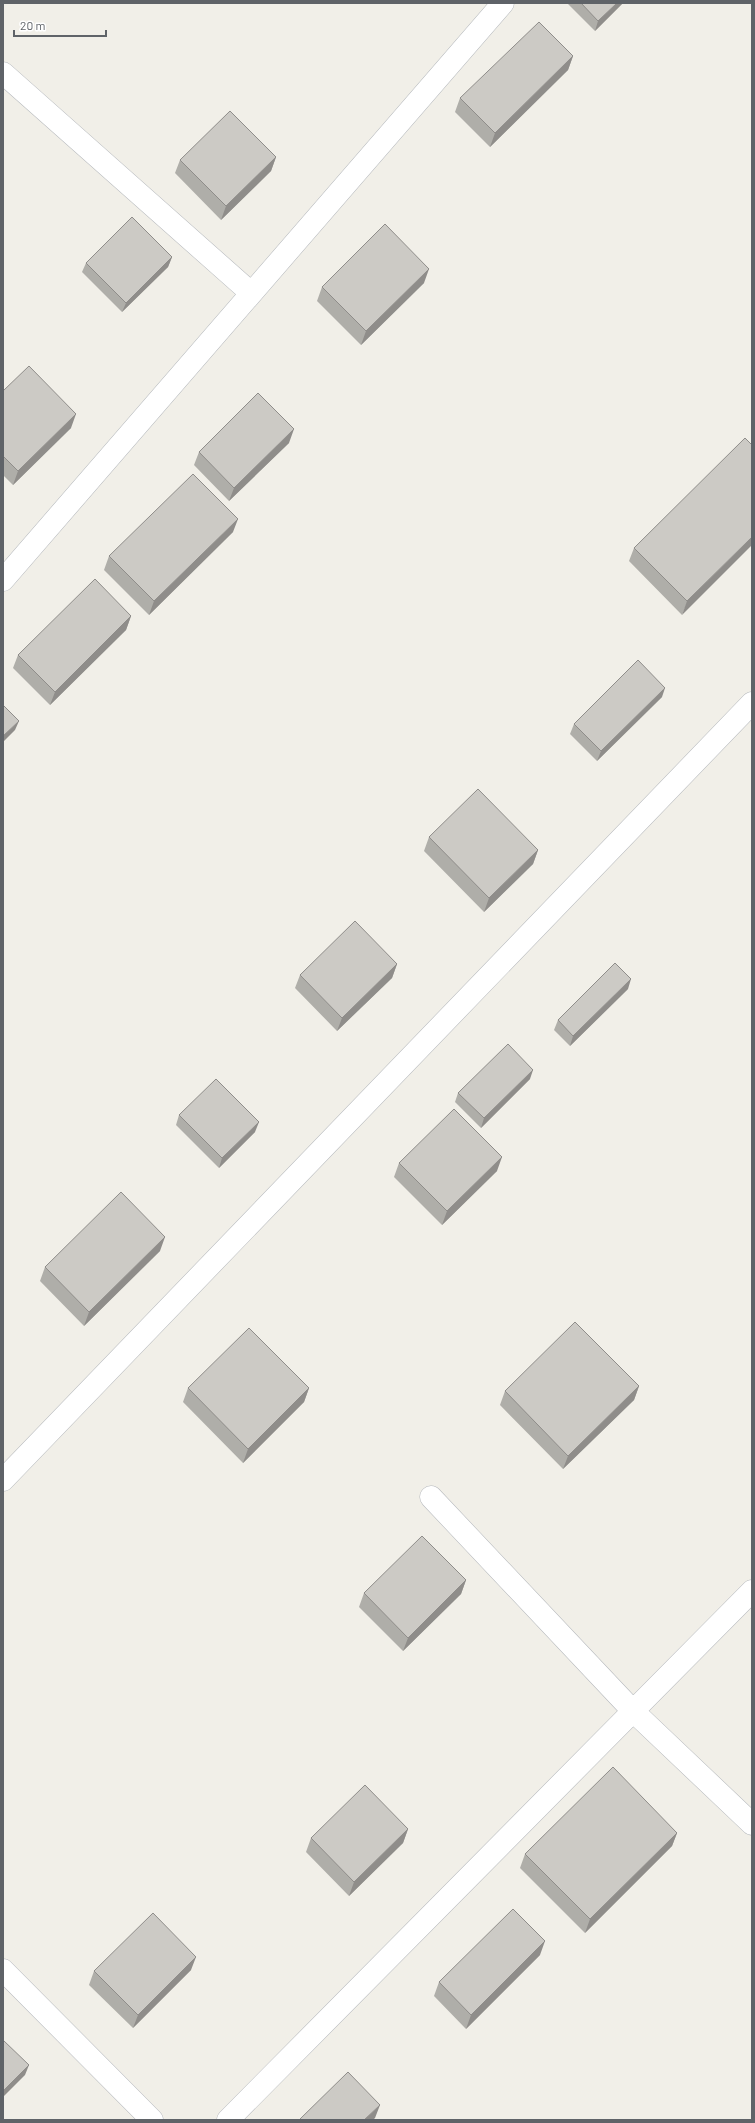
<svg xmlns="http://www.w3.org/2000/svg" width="755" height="2123" viewBox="0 0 755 2123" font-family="Barlow,sans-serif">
  <rect width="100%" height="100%" fill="#f1efe8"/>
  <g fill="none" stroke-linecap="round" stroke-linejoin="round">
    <defs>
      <path id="minor" d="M 3,73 L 251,293
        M 3,580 L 503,3
        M 3,1480 L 752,703
        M 431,1497 L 633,1711 L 752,1824
        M 3,1970 L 152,2120
        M 228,2120 L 752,1591"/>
    </defs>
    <use href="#minor" stroke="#b5b8bc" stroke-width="23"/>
    <use href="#minor" stroke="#fff" stroke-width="22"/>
  </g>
  <path fill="#afaea9" d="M 567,3 L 623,3 L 595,31 Z
    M 573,56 L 568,70 L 490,147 L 455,112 L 460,98 Z
    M 276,157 L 271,171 L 221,220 L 175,173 L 180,160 Z
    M 172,257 L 168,267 L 122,312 L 82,272 L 86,263 Z
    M 424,283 L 361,345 L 317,301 L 322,287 Z
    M 3,391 L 71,428 L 13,485 L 3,475 Z
    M 289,443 L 229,501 L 194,465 L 199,452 Z
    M 752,445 L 682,615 L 629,561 L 634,548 Z
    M 233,532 L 149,615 L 104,570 L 109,556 Z
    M 131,616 L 126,630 L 50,705 L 13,668 L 18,655 Z
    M 662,697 L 597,761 L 570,734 L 574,724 Z
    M 429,837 L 538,850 L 533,864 L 484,912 L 424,851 Z
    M 397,964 L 392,978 L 337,1031 L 295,988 L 300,975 Z
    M 628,989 L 570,1046 L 554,1030 L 558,1020 Z
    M 530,1079 L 481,1128 L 455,1102 L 458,1093 Z
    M 179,1115 L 255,1132 L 219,1168 L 176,1125 Z
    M 399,1163 L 497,1171 L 442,1225 L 394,1177 Z
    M 160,1251 L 84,1326 L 40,1281 L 45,1267 Z
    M 639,1386 L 634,1400 L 563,1469 L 500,1405 L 505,1391 Z
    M 188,1388 L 309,1388 L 304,1402 L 243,1463 L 183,1402 Z
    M 466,1580 L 461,1594 L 403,1651 L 359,1607 L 364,1593 Z
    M 408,1829 L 403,1843 L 349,1896 L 306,1852 L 311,1838 Z
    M 677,1833 L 672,1846 L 585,1933 L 520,1868 L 525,1854 Z
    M 540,1955 L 466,2029 L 434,1996 L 439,1982 Z
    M 191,1970 L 133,2028 L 89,1985 L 94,1971 Z"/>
  <path fill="#8f8d8a" d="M 617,3 L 623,3 L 595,31 L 598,21 Z
    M 573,56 L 568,70 L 490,147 L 495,133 Z
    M 276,157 L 271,171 L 221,220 L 226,206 Z
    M 172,257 L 168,267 L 122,312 L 126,303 Z
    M 429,269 L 424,283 L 361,345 L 366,331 Z
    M 76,414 L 71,428 L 13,485 L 18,471 Z
    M 294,429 L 289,443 L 229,501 L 234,488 Z
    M 238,519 L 233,532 L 149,615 L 154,601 Z
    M 752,537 L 752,545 L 682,615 L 687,601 Z
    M 131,616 L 126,630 L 50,705 L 55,692 Z
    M 665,688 L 662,697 L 597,761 L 601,751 Z
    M 19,721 L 15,730 L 3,742 L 3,736 Z
    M 538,850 L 533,864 L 484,912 L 489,898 Z
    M 397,964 L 392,978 L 337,1031 L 342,1018 Z
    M 631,979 L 628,989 L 570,1046 L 573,1036 Z
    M 533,1070 L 530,1079 L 481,1128 L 484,1118 Z
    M 259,1122 L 255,1132 L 219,1168 L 222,1158 Z
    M 502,1157 L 497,1171 L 442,1225 L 447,1211 Z
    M 165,1237 L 160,1251 L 84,1326 L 89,1312 Z
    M 639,1386 L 634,1400 L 563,1469 L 568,1456 Z
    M 309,1388 L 304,1402 L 243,1463 L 248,1449 Z
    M 466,1580 L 461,1594 L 403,1651 L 408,1638 Z
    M 408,1829 L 403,1843 L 349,1896 L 354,1882 Z
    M 677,1833 L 672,1846 L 585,1933 L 590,1919 Z
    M 545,1941 L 540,1955 L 466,2029 L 471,2015 Z
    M 196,1957 L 191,1970 L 133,2028 L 138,2015 Z
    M 29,2065 L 25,2075 L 3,2097 L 3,2091 Z
    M 380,2105 L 375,2118 L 373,2120 L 364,2120 Z"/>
  <path fill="#cccac5" stroke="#8f8d8a" d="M 581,3 L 617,3 L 598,21 Z
    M 539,22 L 573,56 L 495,133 L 460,98 Z
    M 230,111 L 276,157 L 226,206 L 180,160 Z
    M 132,217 L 172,257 L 126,303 L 86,263 Z
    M 385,224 L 429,269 L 366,331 L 322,287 Z
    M 29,366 L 76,414 L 18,471 L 3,456 L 3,391 Z
    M 258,393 L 294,429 L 234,488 L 199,452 Z
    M 745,438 L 752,445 L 752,537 L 687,601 L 634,548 Z
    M 193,474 L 238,519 L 154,601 L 109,556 Z
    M 95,579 L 131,616 L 55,692 L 18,655 Z
    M 638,660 L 665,688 L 601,751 L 574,724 Z
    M 3,705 L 19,721 L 3,736 Z
    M 478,789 L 538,850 L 489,898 L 429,837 Z
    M 355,921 L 397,964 L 342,1018 L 300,975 Z
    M 615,963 L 631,979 L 573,1036 L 558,1020 Z
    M 508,1044 L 533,1070 L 484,1118 L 458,1093 Z
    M 216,1079 L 259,1122 L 222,1158 L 179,1115 Z
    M 454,1109 L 502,1157 L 447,1211 L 399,1163 Z
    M 121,1192 L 165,1237 L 89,1312 L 45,1267 Z
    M 575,1322 L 639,1386 L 568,1456 L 505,1391 Z
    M 249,1328 L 309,1388 L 248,1449 L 188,1388 Z
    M 422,1536 L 466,1580 L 408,1638 L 364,1593 Z
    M 613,1767 L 677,1833 L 590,1919 L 525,1854 Z
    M 365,1785 L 408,1829 L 354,1882 L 311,1838 Z
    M 513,1909 L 545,1941 L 471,2015 L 439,1982 Z
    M 153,1913 L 196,1957 L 138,2015 L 94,1971 Z
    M 3,2040 L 29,2065 L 3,2091 Z
    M 348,2072 L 380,2105 L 364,2120 L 299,2120 Z"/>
  <rect width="755" height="2123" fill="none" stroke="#5f6368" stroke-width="8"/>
  <path d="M14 30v6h92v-6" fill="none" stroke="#5f6368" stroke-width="2"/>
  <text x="20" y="30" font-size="12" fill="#5f6368" stroke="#ffffff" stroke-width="3" paint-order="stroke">20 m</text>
</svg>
